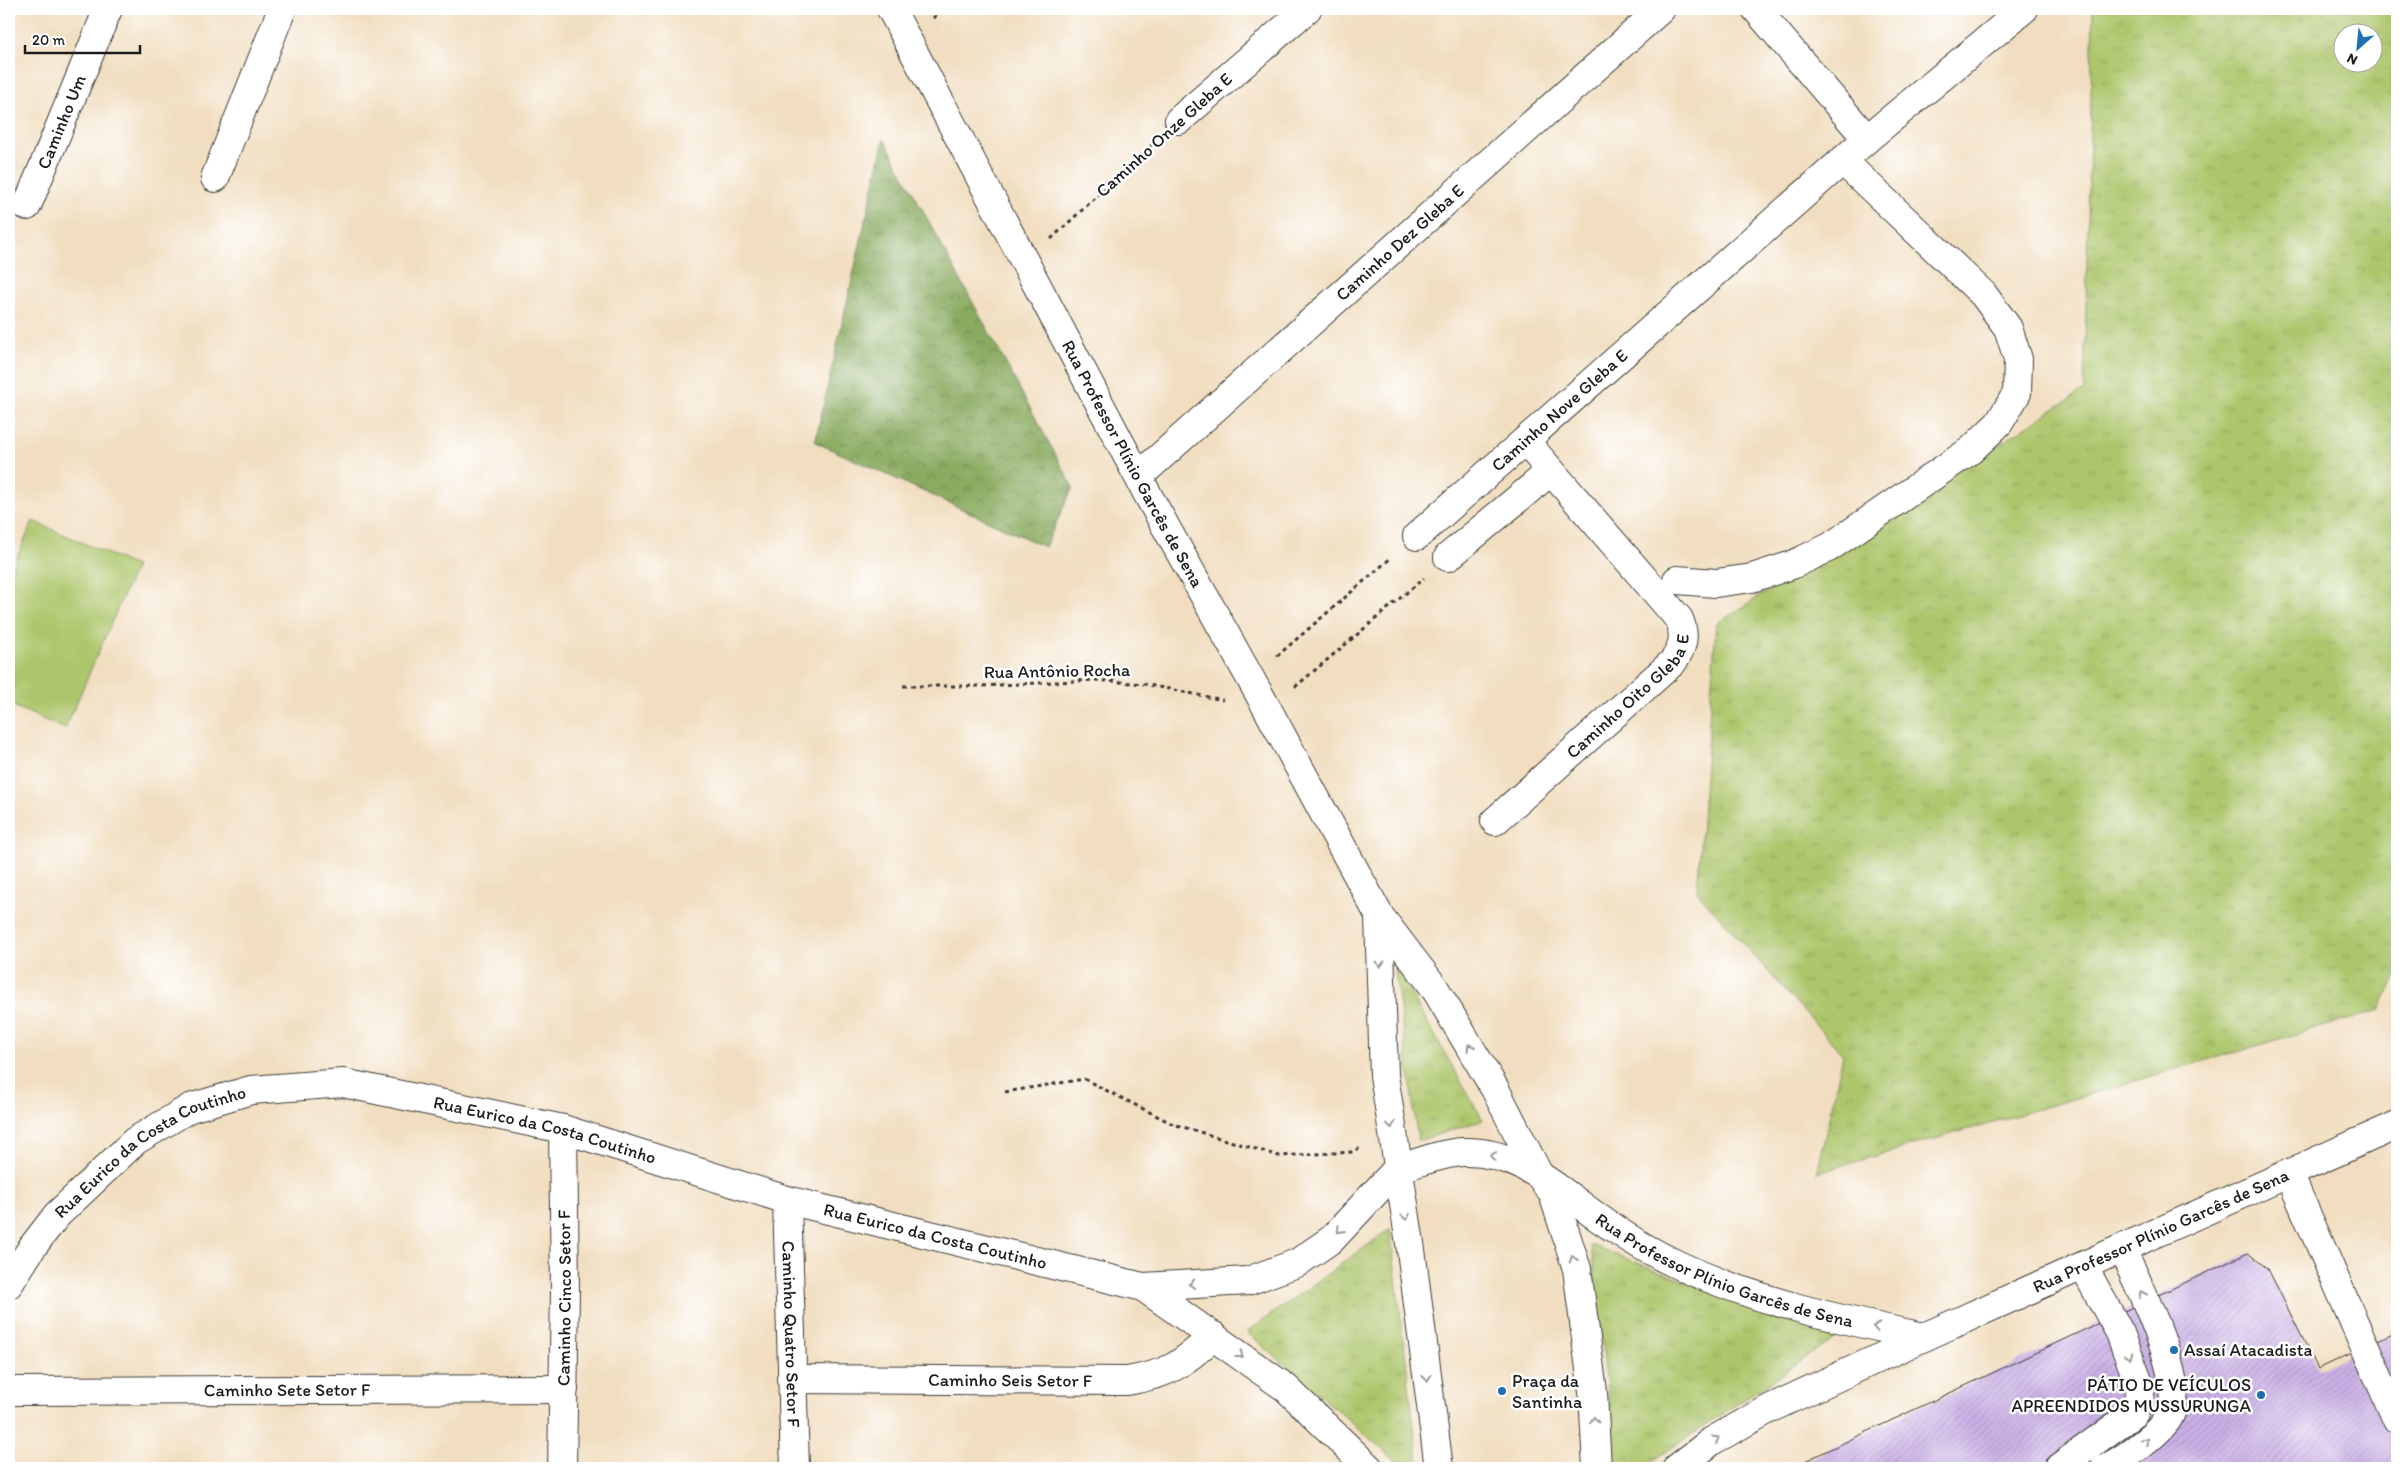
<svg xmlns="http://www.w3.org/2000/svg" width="2406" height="1477" viewBox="0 0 2406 1477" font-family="Itim,sans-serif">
  <defs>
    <pattern id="grass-tufts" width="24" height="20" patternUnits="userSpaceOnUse" patternTransform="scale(1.25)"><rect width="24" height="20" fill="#adc66c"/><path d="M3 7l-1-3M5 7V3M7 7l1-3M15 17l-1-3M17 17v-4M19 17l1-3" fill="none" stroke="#94aa5d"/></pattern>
    <pattern id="forest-crowns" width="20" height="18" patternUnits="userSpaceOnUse" patternTransform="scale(1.25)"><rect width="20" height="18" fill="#8aab60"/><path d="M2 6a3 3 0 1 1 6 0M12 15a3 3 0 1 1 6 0" fill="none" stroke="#708a4e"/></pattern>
    <pattern id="building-hatch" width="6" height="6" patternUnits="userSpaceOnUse" patternTransform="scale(1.25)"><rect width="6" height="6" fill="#cab1e6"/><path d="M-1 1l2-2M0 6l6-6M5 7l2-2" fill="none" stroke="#ad98c5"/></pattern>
  </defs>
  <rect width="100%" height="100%" fill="#fff"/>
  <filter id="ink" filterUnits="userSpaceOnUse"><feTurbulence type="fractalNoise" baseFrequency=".02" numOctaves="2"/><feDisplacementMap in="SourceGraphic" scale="10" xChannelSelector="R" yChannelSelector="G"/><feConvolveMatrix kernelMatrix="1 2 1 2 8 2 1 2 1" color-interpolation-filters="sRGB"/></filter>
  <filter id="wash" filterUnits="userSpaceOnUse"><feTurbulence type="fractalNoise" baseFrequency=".0096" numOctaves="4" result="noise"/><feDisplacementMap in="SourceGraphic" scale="20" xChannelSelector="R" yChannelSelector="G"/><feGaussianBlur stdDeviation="1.12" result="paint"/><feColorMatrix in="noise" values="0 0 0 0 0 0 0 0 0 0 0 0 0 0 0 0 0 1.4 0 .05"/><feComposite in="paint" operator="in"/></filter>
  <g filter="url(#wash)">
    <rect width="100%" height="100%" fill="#f1dec0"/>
    <path fill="url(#grass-tufts)" stroke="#647144" fill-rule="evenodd" d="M 2093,9 L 2397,9 L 2397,972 L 2380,1010 L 1817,1173 L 1843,1055 L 1697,892 L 1716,624 L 2084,390 ZM 2344,32 L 2374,32 L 2374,62 L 2344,62 Z
      M 1394,964 L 1483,1120 L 1418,1141 Z
      M 1390,1229 L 1419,1468 L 1404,1468 L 1247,1332 Z
      M 1591,1245 L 1835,1338 L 1642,1468 L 1616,1468 Z"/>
    <path fill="url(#forest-crowns)" stroke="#53643e" d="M 884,139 L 1073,487 L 1045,547 L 815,442 Z"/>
    <path fill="#adc66c" stroke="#647144" d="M 33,521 L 136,566 L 65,729 L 9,704 L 9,575 Z"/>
    <g id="blocks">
      <path fill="url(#building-hatch)" d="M 2248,1253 L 2268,1269 L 2318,1369 L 2397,1332 L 2397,1468 L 1790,1468 Z"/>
    </g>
  </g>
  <g filter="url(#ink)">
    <use href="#blocks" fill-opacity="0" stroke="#3c3935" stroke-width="1"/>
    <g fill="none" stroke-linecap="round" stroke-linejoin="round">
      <defs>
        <g id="minor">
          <path d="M 1756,9 L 1867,139"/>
          <path d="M 1179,120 L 1307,9"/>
          <path d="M 215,178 L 282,9"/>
          <path id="s1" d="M 27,206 L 108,9"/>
          <path id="s2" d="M 1139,476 L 1661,9"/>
          <path id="s3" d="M 1417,536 L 1867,139 L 2024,9"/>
          <path d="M 1448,557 L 1551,471"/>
          <path d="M 1677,580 L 1716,583 L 1752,578 L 1792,565 L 1830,547 L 1971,450 L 1999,423 L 2017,393 L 2018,359 L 2008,328 L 1983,294 L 1843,161"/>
          <path id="s4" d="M 1495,821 L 1673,662 C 1683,647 1686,635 1679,619 L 1526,442"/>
          <path d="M 2289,1174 L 2397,1420"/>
          <path id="s5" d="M 787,1200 L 795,1468"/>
          <path id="s6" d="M 9,1284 L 33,1246 L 57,1215 L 135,1141 L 190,1108 L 251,1090 L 343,1083 L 563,1129 L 787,1200 L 1143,1287 L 1248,1281 L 1297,1263 L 1332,1239 L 1397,1169"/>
          <path d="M 1143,1287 L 1286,1388 L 1369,1468"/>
          <path id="s7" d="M 791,1379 L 1127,1381 C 1172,1373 1180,1365 1214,1336"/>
          <path id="s8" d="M 9,1391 L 564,1389"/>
          <path id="s9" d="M 562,1468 L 565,1291 L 563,1129"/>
          <path d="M 2058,1468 L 2134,1413 L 2141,1389 L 2120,1333 L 2083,1266"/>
          <path d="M 2105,1468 C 2121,1462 2163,1431 2170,1415 C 2187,1378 2138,1285 2122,1249"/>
        </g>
        <g id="major">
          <path id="s10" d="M 891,9 L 1149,497 L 1268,710 L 1379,915 L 1434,987 L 1495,1089 L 1538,1173 L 1553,1194 L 1577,1269 L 1593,1392 L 1597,1468"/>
          <path d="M 1379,915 L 1384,1075 L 1411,1250 L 1439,1468"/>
          <path id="s11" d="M 1397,1169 C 1418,1163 1441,1153 1463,1152 C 1524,1150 1565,1197 1612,1227 C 1632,1241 1655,1254 1678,1265 C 1758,1302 1838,1319 1924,1337"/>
          <path id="s12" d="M 1677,1468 L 1712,1441 L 1771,1408 L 1924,1337 L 2397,1125"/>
        </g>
      </defs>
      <use href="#minor" stroke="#3c3935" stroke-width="30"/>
      <use href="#major" stroke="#3c3935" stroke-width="30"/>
      <path stroke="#3c3935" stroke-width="3" stroke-dasharray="4 4" stroke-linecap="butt" d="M 933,18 L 945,9
        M 1051,239 L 1154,143
        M 1277,656 L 1392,557
        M 903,686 L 980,686 L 1095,680 L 1144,684 L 1223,700
        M 1295,687 L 1424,578
        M 1005,1092 L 1084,1079 L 1173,1124 L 1279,1156 L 1353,1152 L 1360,1148"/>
      <use href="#minor" stroke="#fff" stroke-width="28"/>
      <use href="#major" stroke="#fff" stroke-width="28"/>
    </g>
    <defs><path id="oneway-chevron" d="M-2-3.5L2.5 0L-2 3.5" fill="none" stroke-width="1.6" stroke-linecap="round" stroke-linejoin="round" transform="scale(1.25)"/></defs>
    <g stroke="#999">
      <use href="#oneway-chevron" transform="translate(1380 964) rotate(89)"/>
      <use href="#oneway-chevron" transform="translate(1470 1047) rotate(-120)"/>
      <use href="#oneway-chevron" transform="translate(1391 1125) rotate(82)"/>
      <use href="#oneway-chevron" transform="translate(1493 1156) rotate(-171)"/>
      <use href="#oneway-chevron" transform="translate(1406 1217) rotate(80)"/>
      <use href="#oneway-chevron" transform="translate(1340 1230) rotate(132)"/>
      <use href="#oneway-chevron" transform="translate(1573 1259) rotate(-107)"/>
      <use href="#oneway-chevron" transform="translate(1192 1284) rotate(177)"/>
      <use href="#oneway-chevron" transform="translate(2142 1294) rotate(-113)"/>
      <use href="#oneway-chevron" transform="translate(1876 1327) rotate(-168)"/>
      <use href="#oneway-chevron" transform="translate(1240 1355) rotate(36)"/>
      <use href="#oneway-chevron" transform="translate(2129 1356) rotate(70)"/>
      <use href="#oneway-chevron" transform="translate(1427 1378) rotate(83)"/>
      <use href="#oneway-chevron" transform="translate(1594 1420) rotate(-93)"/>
      <use href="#oneway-chevron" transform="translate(1716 1439) rotate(-31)"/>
      <use href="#oneway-chevron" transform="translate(2145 1441) rotate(-44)"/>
    </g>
  </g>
  <g fill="#1f6fb2" stroke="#fff" stroke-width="2">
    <circle cx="2174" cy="1350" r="5"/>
    <circle cx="1502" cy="1391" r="5"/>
    <circle cx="2261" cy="1395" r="5"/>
  </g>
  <g text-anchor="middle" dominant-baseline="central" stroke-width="5" stroke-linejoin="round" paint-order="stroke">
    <g font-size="18" fill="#1c1c1c" stroke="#fff">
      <text stroke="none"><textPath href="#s1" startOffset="91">Caminho Um</textPath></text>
      <text transform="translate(1164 135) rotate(-42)">Caminho Onze Gleba E</text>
      <text stroke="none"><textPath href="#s2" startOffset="350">Caminho Dez Gleba E</textPath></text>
      <text stroke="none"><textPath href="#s3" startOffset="190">Caminho Nove Gleba E</textPath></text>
      <text stroke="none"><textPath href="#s10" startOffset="515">Rua Professor Plínio Garcês de Sena</textPath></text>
      <text transform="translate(1057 671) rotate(-1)">Rua Antônio Rocha</text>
      <text stroke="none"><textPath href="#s4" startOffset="184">Caminho Oito Gleba E</textPath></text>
      <text stroke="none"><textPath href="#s6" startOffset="619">Rua Eurico da Costa Coutinho</textPath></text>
      <text stroke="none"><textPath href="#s6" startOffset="199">Rua Eurico da Costa Coutinho</textPath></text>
      <text stroke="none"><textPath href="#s12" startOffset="540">Rua Professor Plínio Garcês de Sena</textPath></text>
      <text stroke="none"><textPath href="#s6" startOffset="1024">Rua Eurico da Costa Coutinho</textPath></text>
      <text stroke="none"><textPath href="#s11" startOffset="360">Rua Professor Plínio Garcês de Sena</textPath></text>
      <text stroke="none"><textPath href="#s9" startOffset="170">Caminho Cinco Setor F</textPath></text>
      <text stroke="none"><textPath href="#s5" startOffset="134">Caminho Quatro Setor F</textPath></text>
      <text stroke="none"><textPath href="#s7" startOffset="219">Caminho Seis Setor F</textPath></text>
      <text stroke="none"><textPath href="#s8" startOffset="278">Caminho Sete Setor F</textPath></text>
    </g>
    <g font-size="18" fill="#1c1c1c" stroke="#fff" text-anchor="start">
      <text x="2184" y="1350">Assaí Atacadista</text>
      <text x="1512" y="1381">Praça da<tspan x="1512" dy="21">Santinha</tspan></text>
      <text x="2251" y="1385" text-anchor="end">PÁTIO DE VEÍCULOS<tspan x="2251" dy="21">APREENDIDOS MUSSURUNGA</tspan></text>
    </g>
  </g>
  <rect width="2406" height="1477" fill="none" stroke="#fff" stroke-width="30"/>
  <g transform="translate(2358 48) rotate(207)"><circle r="24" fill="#ffffff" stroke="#a4a4a4"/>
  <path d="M0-4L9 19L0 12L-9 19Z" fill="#1f6fb2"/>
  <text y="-8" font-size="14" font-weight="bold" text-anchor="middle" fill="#1c1c1c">N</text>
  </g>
  <path d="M25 45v8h115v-8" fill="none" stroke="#1c1c1c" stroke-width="2.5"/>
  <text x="32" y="45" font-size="15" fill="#1c1c1c" stroke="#ffffff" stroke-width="4" paint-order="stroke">20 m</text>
</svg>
